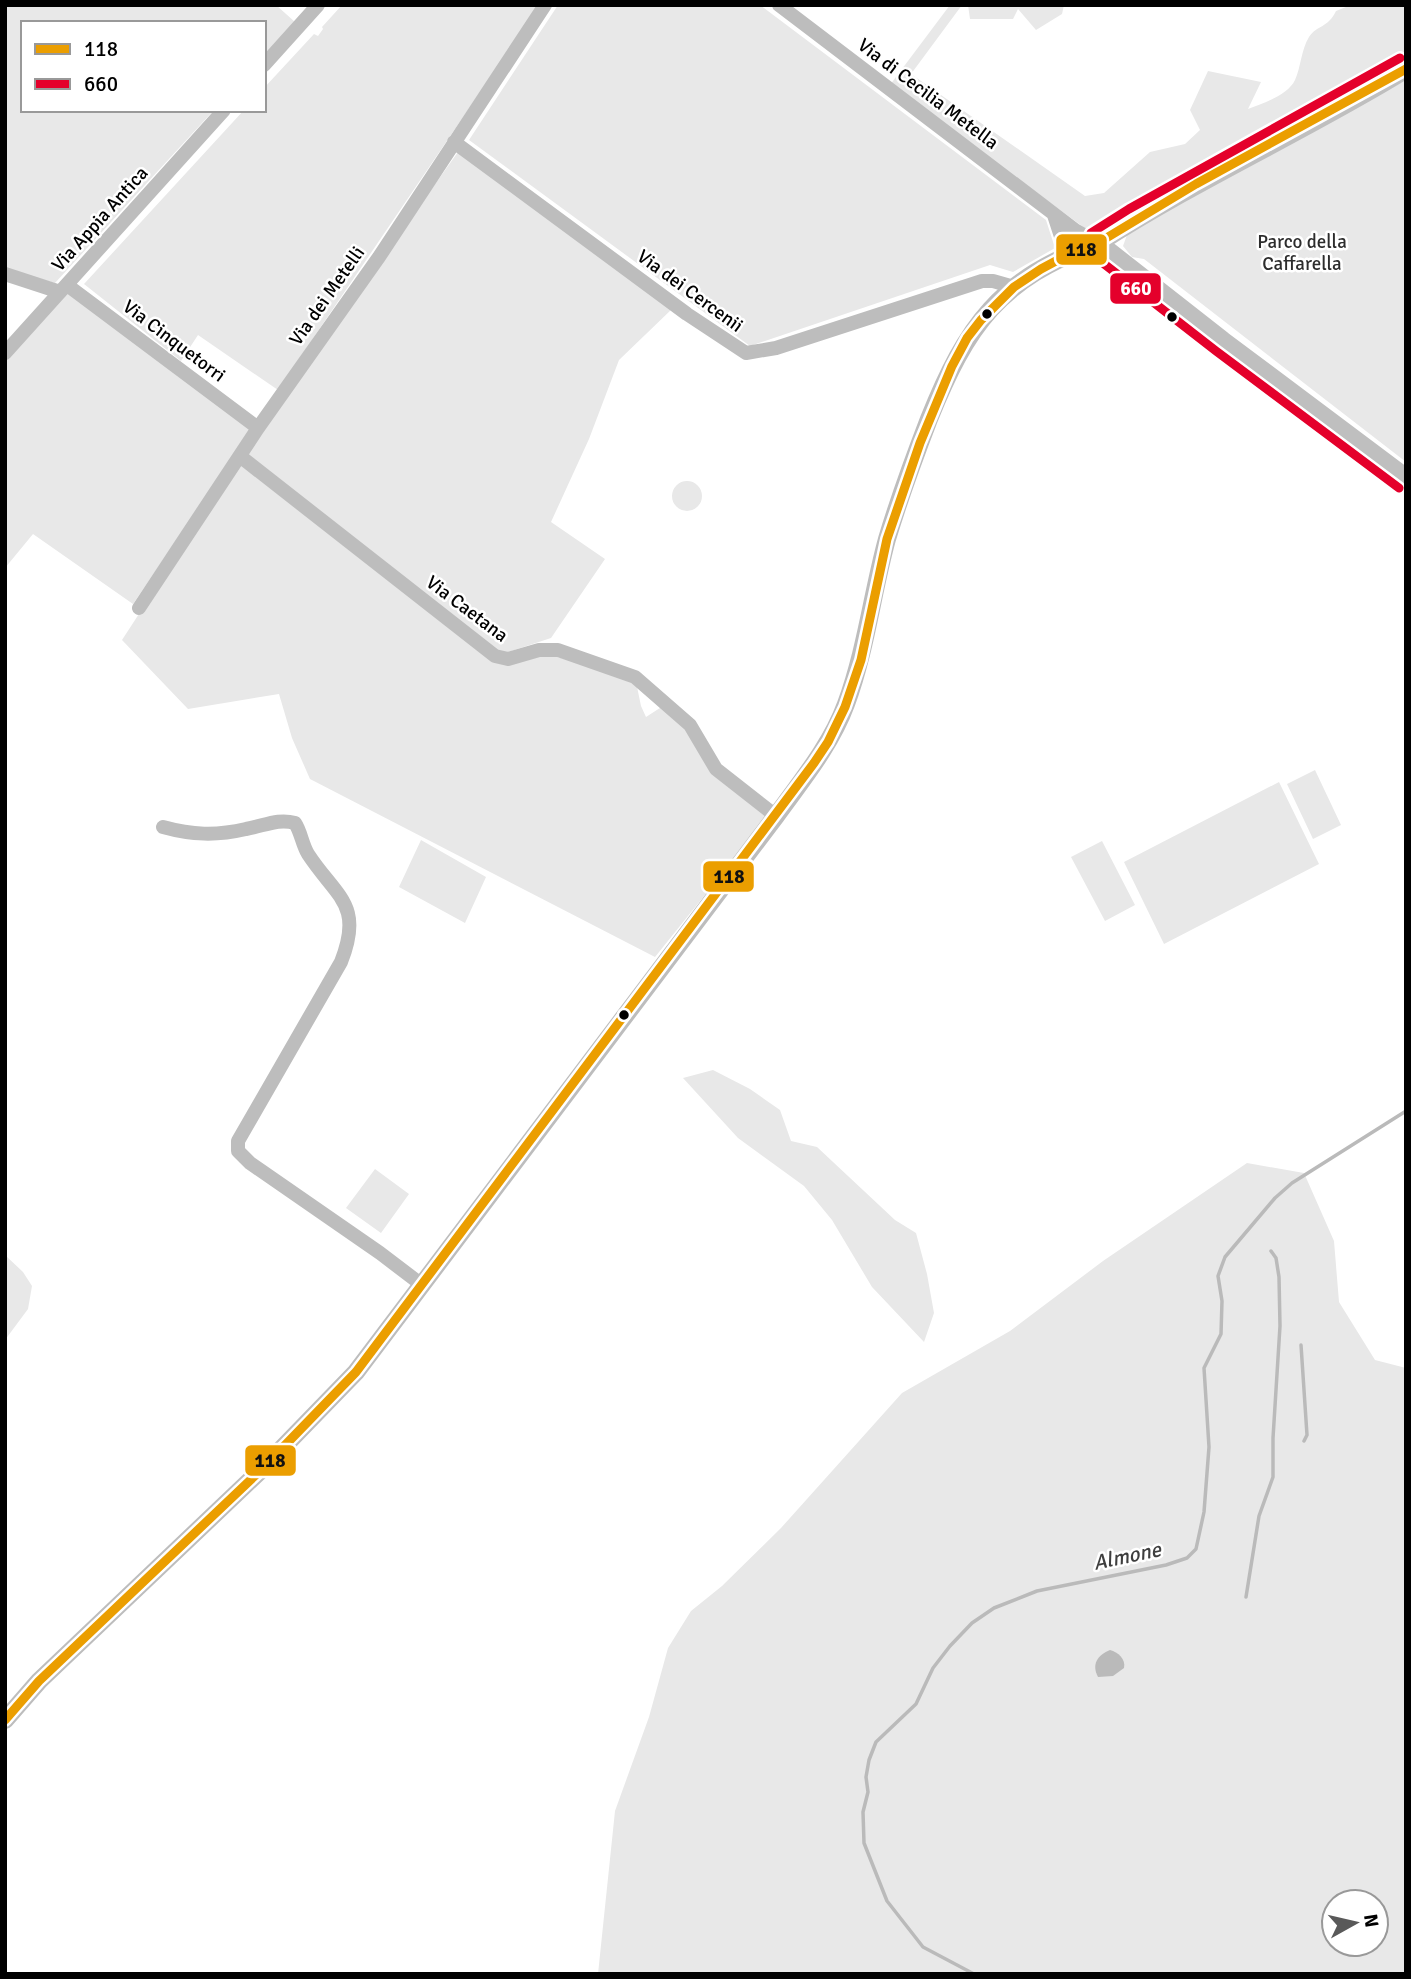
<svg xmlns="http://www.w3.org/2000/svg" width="1411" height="1979" viewBox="0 0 1411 1979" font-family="Signika,sans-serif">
  <rect width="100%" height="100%" fill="#fff"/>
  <path fill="#e8e8e8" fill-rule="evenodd" d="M 5,5 L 276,5 L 295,22 L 264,55 L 264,23 L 23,23 L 23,110 L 214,110 L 55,283 L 5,269 Z
    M 342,5 L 539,5 L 278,390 L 198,335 L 181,361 L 84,284 L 244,110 L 264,110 L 264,88 L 314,34 L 318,36 L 323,29 L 322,27 Z
    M 558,5 L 760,5 L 1046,220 L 1055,248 L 1013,272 L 990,265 L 750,346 L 469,140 Z
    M 950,5 L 962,5 L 911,74 L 1085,196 L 1104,193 L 1150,152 L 1185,144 L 1200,130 L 1190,110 L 1208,71 L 1261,82 L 1248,109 C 1262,104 1288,95 1295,80 C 1301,67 1301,50 1309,37 C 1317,25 1328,28 1336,11 L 1346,7 L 1344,5 L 1406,5 L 1406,51 L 1391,59 L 1392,64 L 1380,73 L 1267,138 L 1263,134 L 1251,145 L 1114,228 L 1086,229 L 890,85 Z
    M 968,5 L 1064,5 L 1062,14 L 1036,30 L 1018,9 L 1013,19 L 970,19 Z
    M 1406,80 L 1406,462 L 1144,259 L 1132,257 L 1123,246 L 1128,232 Z
    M 458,152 L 672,309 L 619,360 L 589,439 L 551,522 L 605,559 L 551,638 L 499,655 L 534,651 L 635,677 L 641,706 L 646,717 L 663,706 L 695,735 L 707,764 L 770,814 L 655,957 L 310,779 L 292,738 L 279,694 L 188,709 L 122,640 L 241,457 Z
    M 68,292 L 251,430 L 133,604 L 33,534 L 5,568 L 5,360 Z
    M672 496a15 15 0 1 1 30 0a15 15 0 1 1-30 0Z
    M 1315,770 L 1341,825 L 1313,839 L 1287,784 Z
    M 1279,782 L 1319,864 L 1164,944 L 1124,862 Z
    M 421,840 L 486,877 L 465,923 L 399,887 Z
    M 1102,841 L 1135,905 L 1105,921 L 1071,857 Z
    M 713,1070 L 750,1089 L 780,1110 L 791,1141 L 817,1147 L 895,1220 L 916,1233 L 927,1274 L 934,1313 L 924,1342 L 872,1287 L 832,1220 L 804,1186 L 738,1138 L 683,1078 Z
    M 1247,1163 L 1304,1173 L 1334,1241 L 1339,1302 L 1375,1360 L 1406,1368 L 1406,1974 L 598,1974 L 615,1811 L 649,1717 L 668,1648 L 691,1611 L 722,1586 L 781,1528 L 902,1393 L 1010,1331 L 1103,1261 ZM 1334,1902 L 1376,1902 L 1376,1944 L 1334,1944 Z
    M 375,1169 L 409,1194 L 381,1233 L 346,1208 Z
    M 5,1255 L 23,1272 L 32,1286 L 28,1309 L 5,1340 Z"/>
  <path fill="#bababa" d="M 1110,1650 C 1118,1652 1126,1659 1124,1668 L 1113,1676 L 1098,1677 C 1091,1664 1098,1655 1110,1650 Z"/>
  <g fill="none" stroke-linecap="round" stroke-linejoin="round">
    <path stroke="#bababa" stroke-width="3.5" d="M 1301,1345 L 1307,1435 L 1304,1441
      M 1246,1597 L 1259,1516 L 1273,1477 L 1273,1438 L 1280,1326 L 1279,1277 L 1276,1258 L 1271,1251
      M 974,1974 L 923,1947 L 887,1901 L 864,1843 L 863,1812 L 868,1792 L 866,1777 L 869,1760 L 876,1742 L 916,1704 L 933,1668 L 950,1646 L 972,1623 L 994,1608 L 1037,1591 L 1166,1565 L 1187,1558 L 1196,1549 L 1204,1512 L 1209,1447 L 1204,1368 L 1221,1334 L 1222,1301 L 1218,1276 L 1225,1257 L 1275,1198 L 1292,1183 L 1406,1111"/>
    <path stroke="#bdbdbd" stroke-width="14" d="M 779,5 L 1075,230 L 1098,243
      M 264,65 L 318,5
      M 454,142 L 687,314 L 746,353 L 776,348 L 982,281 L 993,281 L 1014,287
      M 1054,215 L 1067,255
      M 5,274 L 60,292
      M 67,285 L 258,428
      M 5,353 L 224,110
      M 241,457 L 495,656 L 508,659 L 539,650 L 558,650 L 635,677 L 690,725 L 716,769 L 776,816
      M 139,608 L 258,428 L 379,257 L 545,5
      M 163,827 C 192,835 216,836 246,829 C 264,826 278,818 295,823 C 301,832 302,844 308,854 C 336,897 364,904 341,962 L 238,1141 L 238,1151 L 250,1163 L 380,1253 L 422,1285"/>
    <path stroke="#bdbdbd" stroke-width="18" d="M 5,1720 L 39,1681 L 262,1469 L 356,1372 L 776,816 C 802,780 831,745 846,704 C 866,650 872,594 887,539 C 899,499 914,458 929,419 C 967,325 999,279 1098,243"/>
    <path stroke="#bfbfbf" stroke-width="19" d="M 1406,69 C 1305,131 1197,179 1098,243 L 1223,341 L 1406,478"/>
    <defs>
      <path id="bus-1" d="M 5,1720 L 39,1681 L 262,1469 L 356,1372 L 814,763 L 828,742 L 845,707 L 861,660 L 887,539 L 920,443 L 952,366 L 967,338 L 981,320 L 1014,287 L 1041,269 L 1067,255 L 1098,243 L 1196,184 L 1406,69"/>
      <path id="bus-2" d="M 1399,488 L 1216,351 L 1090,253 L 1086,244 L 1091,233 L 1129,209 L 1400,58"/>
    </defs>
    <use href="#bus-1" stroke="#fff" stroke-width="14"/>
    <use href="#bus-2" stroke="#fff" stroke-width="14"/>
    <use href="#bus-1" stroke="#eb9e00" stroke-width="9"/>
    <use href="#bus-2" stroke="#e4002b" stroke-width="9"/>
  </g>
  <g fill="#000" stroke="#fff" stroke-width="2.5">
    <circle cx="987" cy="314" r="6"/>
    <circle cx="1172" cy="317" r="6"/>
    <circle cx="624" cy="1015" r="6"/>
  </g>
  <g text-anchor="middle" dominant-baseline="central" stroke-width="5" stroke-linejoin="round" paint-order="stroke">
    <g font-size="19" fill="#000" stroke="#fff">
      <text transform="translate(928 94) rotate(37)">Via di Cecilia Metella</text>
      <text transform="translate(100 219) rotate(-48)">Via Appia Antica</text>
      <text transform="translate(690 291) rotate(36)">Via dei Cercenii</text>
      <text transform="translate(327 296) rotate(-55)">Via dei Metelli</text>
      <text transform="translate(174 341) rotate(37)">Via Cinquetorri</text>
      <text transform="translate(467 609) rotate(37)">Via Caetana</text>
    </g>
    <g font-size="19" fill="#2d2d2d" stroke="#fff">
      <text x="1302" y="242">Parco della<tspan x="1302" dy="22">Caffarella</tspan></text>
    </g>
    <g font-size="21" font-style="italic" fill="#3e3e3e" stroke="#fff">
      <text transform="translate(1127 1556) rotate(-12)">Almone</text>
    </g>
  </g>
  <g stroke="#fff" stroke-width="2.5">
    <rect x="1055" y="233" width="53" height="33" rx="7" fill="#eb9e00"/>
    <rect x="1109" y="272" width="53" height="33" rx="7" fill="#e4002b"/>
    <rect x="702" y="860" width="53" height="33" rx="7" fill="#eb9e00"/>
    <rect x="244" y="1444" width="53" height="33" rx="7" fill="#eb9e00"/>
  </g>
  <g font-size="19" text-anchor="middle" font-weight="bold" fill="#fff">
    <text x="1136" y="295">660</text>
  </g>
  <g font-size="19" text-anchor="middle" font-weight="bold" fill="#111">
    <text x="1081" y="256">118</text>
    <text x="729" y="883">118</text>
    <text x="270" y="1467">118</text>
  </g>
  <rect width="1411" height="1979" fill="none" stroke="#000000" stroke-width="14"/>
  <rect x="21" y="21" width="245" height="91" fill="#ffffff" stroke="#999999" stroke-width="2"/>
  <rect x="35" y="44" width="35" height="10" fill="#eb9e00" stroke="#999999" stroke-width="2"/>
  <text x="84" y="56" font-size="21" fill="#000000">118</text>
  <rect x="35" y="79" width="35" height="10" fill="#e4002b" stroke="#999999" stroke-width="2"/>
  <text x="84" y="91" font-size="21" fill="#000000">660</text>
  <g transform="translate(1355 1923) rotate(82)"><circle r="33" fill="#ffffff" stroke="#999999" stroke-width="2"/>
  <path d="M0-5L12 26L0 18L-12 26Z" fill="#595959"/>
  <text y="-10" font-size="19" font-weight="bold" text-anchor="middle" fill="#000000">N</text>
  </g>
</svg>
